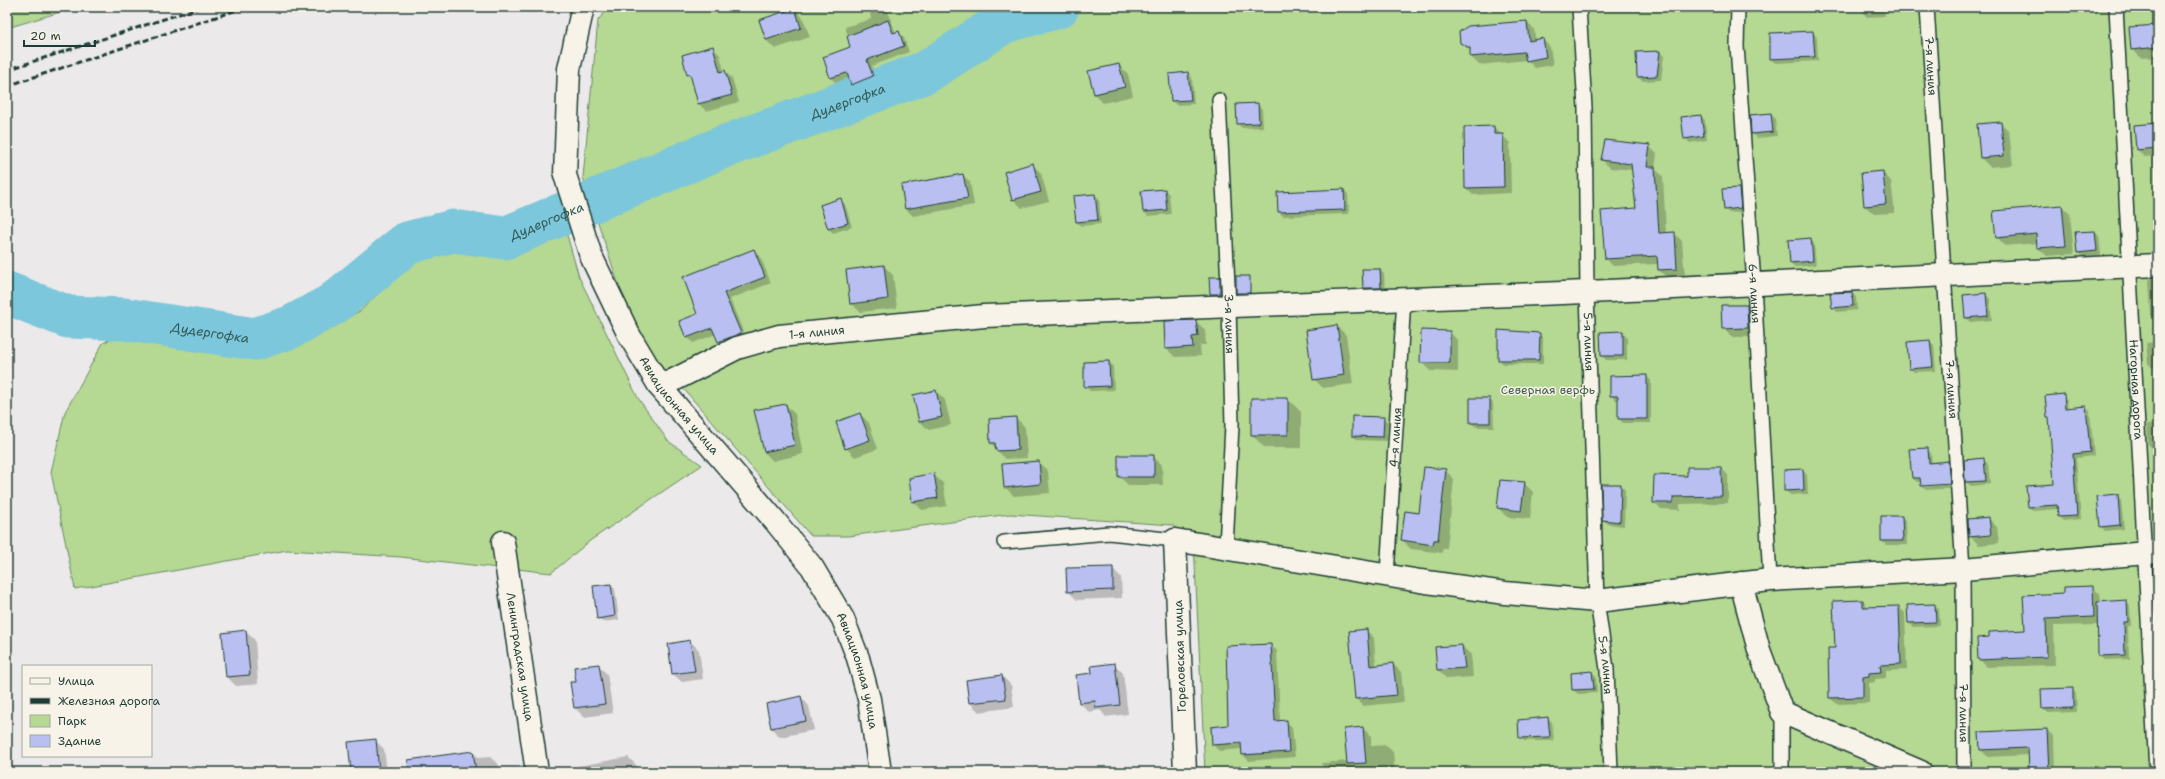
<svg xmlns="http://www.w3.org/2000/svg" width="2165" height="779" viewBox="0 0 2165 779" font-family="'Shantell Sans',sans-serif">
  <rect width="100%" height="100%" fill="#ebe9ea"/>
  <filter id="ink" filterUnits="userSpaceOnUse"><feTurbulence type="fractalNoise" baseFrequency=".025" numOctaves="2"/><feDisplacementMap in="SourceGraphic" scale="8" xChannelSelector="R" yChannelSelector="G"/><feConvolveMatrix kernelMatrix="1 2 1 2 8 2 1 2 1" color-interpolation-filters="sRGB"/></filter>
  <g filter="url(#ink)">
    <path fill="#b5d892" stroke="#6a8a63" d="M 7,7 L 77,7 L 7,28 Z
      M 610,7 L 2158,7 L 2158,772 L 1205,772 L 1194,543 L 1172,525 L 1010,514 L 849,536 L 811,536 L 675,379 L 657,367 L 623,298 L 583,177 L 598,20 Z
      M 565,228 L 579,277 L 638,398 L 668,441 L 702,465 L 591,540 L 551,573 L 517,569 L 512,536 L 494,537 L 498,568 L 401,557 L 287,550 L 75,589 L 51,472 L 65,412 L 103,343 L 118,335 L 152,342 L 189,337 L 244,352 L 323,330 L 360,311 L 381,291 L 386,277 L 400,261 L 416,250 L 445,246 L 463,251 L 497,252 L 518,247 Z"/>
    <path fill="#0003" d="M 869,7 L 886,7 L 896,33 L 899,32 L 904,38 L 909,52 L 872,66 L 878,82 L 858,90 L 850,79 L 837,84 L 831,78 L 824,57 L 852,48 L 845,27 L 871,19 Z
      M 1862,7 L 1884,7 L 1885,16 L 1867,17 L 1863,13 Z
      M 794,9 L 803,18 L 810,37 L 775,49 L 766,40 L 760,21 Z
      M 1526,22 L 1534,29 L 1536,41 L 1542,39 L 1550,47 L 1553,65 L 1535,68 L 1527,60 L 1479,65 L 1471,57 L 1471,51 L 1461,43 Z
      M 2158,26 L 2158,57 L 2141,58 L 2132,49 Z
      M 1813,32 L 1817,37 L 1818,61 L 1775,63 L 1771,59 L 1771,34 Z
      M 713,48 L 720,55 L 724,71 L 732,78 L 739,102 L 706,111 L 699,104 L 693,79 L 688,74 Z
      M 1660,52 L 1664,56 L 1661,80 L 1642,81 L 1638,77 Z
      M 1119,65 L 1128,74 L 1133,96 L 1103,103 L 1094,94 Z
      M 1188,73 L 1192,77 L 1194,104 L 1176,105 L 1172,101 L 1170,75 Z
      M 1258,104 L 1262,109 L 1263,127 L 1242,128 L 1238,124 Z
      M 1771,114 L 1775,119 L 1777,136 L 1757,138 L 1752,134 L 1751,116 Z
      M 1701,116 L 1705,120 L 1707,140 L 1690,143 L 1685,138 Z
      M 2001,123 L 2009,131 L 2013,165 L 1990,167 L 1981,158 Z
      M 2158,124 L 2158,156 L 2144,157 L 2137,149 Z
      M 1494,127 L 1510,143 L 1511,193 L 1473,195 L 1466,188 Z
      M 1649,146 L 1657,154 L 1655,169 L 1663,176 L 1666,233 L 1674,233 L 1682,241 L 1685,277 L 1667,278 L 1659,270 L 1658,264 L 1613,266 L 1605,258 L 1637,209 L 1633,170 L 1610,168 L 1602,160 Z
      M 1032,164 L 1041,173 L 1049,201 L 1022,208 L 1013,199 Z
      M 1882,172 L 1891,181 L 1895,213 L 1874,214 L 1865,206 Z
      M 963,175 L 970,182 L 974,205 L 913,216 L 906,209 L 902,186 Z
      M 1739,189 L 1743,193 L 1744,212 L 1729,213 L 1724,209 Z
      M 1164,190 L 1169,194 L 1171,214 L 1148,216 L 1144,212 L 1142,192 Z
      M 1344,190 L 1348,194 L 1349,214 L 1283,216 L 1279,212 Z
      M 1095,195 L 1099,199 L 1101,224 L 1081,226 L 1077,222 Z
      M 840,200 L 845,204 L 852,227 L 833,233 L 828,228 Z
      M 2062,206 L 2070,214 L 2074,254 L 2047,256 L 2038,248 L 2038,243 L 2005,246 L 1997,237 Z
      M 2095,232 L 2099,236 L 2101,255 L 2082,257 L 2078,253 Z
      M 1810,239 L 1814,243 L 1816,265 L 1795,267 L 1791,263 Z
      M 754,250 L 760,256 L 771,283 L 730,299 L 746,339 L 725,348 L 719,342 L 716,334 L 693,343 L 687,337 L 698,315 Z
      M 884,266 L 893,275 L 897,308 L 860,312 L 851,303 Z
      M 1380,270 L 1384,274 L 1385,292 L 1368,292 L 1364,288 Z
      M 1210,278 L 1219,278 L 1223,282 L 1224,298 L 1215,298 L 1211,294 Z
      M 2158,278 L 2158,322 L 2151,315 L 2149,279 Z
      M 1852,293 L 1856,297 L 1857,310 L 1837,312 L 1833,307 Z
      M 1986,294 L 1990,299 L 1992,320 L 1971,322 L 1966,318 Z
      M 1747,306 L 1756,315 L 1757,337 L 1732,337 L 1723,328 Z
      M 1196,321 L 1205,330 L 1206,345 L 1200,345 L 1201,356 L 1175,357 L 1166,348 Z
      M 1337,326 L 1346,335 L 1353,384 L 1323,388 L 1314,379 Z
      M 1450,332 L 1458,341 L 1458,372 L 1430,371 L 1421,362 Z
      M 1623,332 L 1627,337 L 1627,360 L 1606,360 L 1602,356 Z
      M 1539,334 L 1543,338 L 1543,364 L 1503,364 L 1499,359 Z
      M 1930,341 L 1934,345 L 1936,371 L 1914,372 L 1910,368 Z
      M 2158,342 L 2158,367 L 2152,368 L 2148,363 L 2146,343 Z
      M 1109,362 L 1113,366 L 1114,390 L 1090,391 L 1085,386 Z
      M 1646,376 L 1651,380 L 1651,423 L 1623,423 L 1619,419 L 1619,400 L 1615,400 L 1611,395 Z
      M 936,391 L 945,400 L 951,425 L 929,430 L 920,422 Z
      M 2063,395 L 2067,400 L 2068,409 L 2086,407 L 2090,411 L 2094,456 L 2076,458 L 2081,519 L 2063,521 L 2059,517 L 2059,509 L 2033,511 L 2029,507 L 2056,485 Z
      M 1288,399 L 1301,412 L 1301,448 L 1265,448 L 1252,435 Z
      M 1471,399 L 1489,399 L 1493,403 L 1494,427 L 1476,427 L 1471,423 Z
      M 786,405 L 795,414 L 803,454 L 773,461 L 764,452 L 756,411 Z
      M 860,414 L 869,423 L 878,449 L 855,457 L 846,448 Z
      M 1016,418 L 1025,427 L 1027,458 L 1005,459 L 991,443 Z
      M 1383,418 L 1388,422 L 1387,441 L 1357,440 L 1353,436 Z
      M 2158,424 L 2158,447 L 2152,448 L 2148,444 L 2147,425 Z
      M 1927,449 L 1931,453 L 1932,463 L 1948,462 L 1952,466 L 1953,482 L 1924,485 L 1924,487 L 1953,484 L 1953,488 L 1926,490 L 1922,486 L 1922,482 L 1917,482 L 1912,478 Z
      M 1153,456 L 1162,465 L 1163,485 L 1128,485 L 1119,476 Z
      M 1983,459 L 1988,463 L 1990,484 L 1971,486 L 1966,482 Z
      M 1039,462 L 1048,471 L 1050,493 L 1014,496 L 1005,487 Z
      M 1721,468 L 1728,475 L 1728,503 L 1680,504 L 1680,510 L 1661,509 L 1654,502 L 1688,477 Z
      M 1445,470 L 1454,479 L 1447,548 L 1443,548 L 1442,553 L 1411,549 L 1402,540 L 1420,514 Z
      M 1803,470 L 1807,475 L 1808,494 L 1790,495 L 1785,490 Z
      M 934,475 L 943,483 L 947,506 L 922,510 L 913,501 Z
      M 1524,483 L 1533,492 L 1530,519 L 1507,517 L 1498,508 Z
      M 1602,485 L 1621,485 L 1625,490 L 1624,526 L 1608,524 L 1603,520 Z
      M 2117,495 L 2121,500 L 2124,529 L 2105,531 L 2101,526 Z
      M 1902,517 L 1906,521 L 1907,545 L 1886,545 L 1882,541 Z
      M 1988,518 L 1997,527 L 1999,543 L 1979,545 L 1970,536 Z
      M 1112,568 L 1121,577 L 1122,598 L 1077,600 L 1068,591 Z
      M 611,585 L 615,589 L 619,620 L 602,622 L 598,618 Z
      M 2092,587 L 2100,594 L 2101,603 L 2126,602 L 2130,606 L 2131,626 L 2128,626 L 2129,659 L 2104,660 L 2099,656 L 2099,625 L 2054,626 L 2055,665 L 1987,667 L 1979,659 L 1990,638 L 2026,631 L 2065,594 Z
      M 1863,601 L 1869,608 L 1899,607 L 1905,613 L 1907,670 L 1886,671 L 1886,678 L 1875,679 L 1875,682 L 1869,683 L 1869,703 L 1837,704 L 1830,698 L 1836,649 Z
      M 1934,605 L 1939,609 L 1940,626 L 1913,627 L 1909,623 Z
      M 1366,630 L 1374,638 L 1376,666 L 1393,664 L 1401,672 L 1404,702 L 1363,706 L 1356,699 Z
      M 246,632 L 255,640 L 258,684 L 236,686 L 227,677 Z
      M 690,641 L 699,650 L 703,679 L 682,682 L 673,674 Z
      M 1271,645 L 1277,651 L 1280,721 L 1286,721 L 1292,727 L 1295,757 L 1249,761 L 1243,755 L 1242,749 L 1219,751 L 1213,745 L 1212,727 L 1230,726 Z
      M 1462,646 L 1471,655 L 1473,677 L 1447,679 L 1438,670 L 1436,648 Z
      M 1114,664 L 1123,673 L 1128,714 L 1106,717 L 1100,710 L 1089,712 L 1080,703 L 1093,674 Z
      M 598,665 L 607,674 L 613,713 L 584,717 L 575,708 L 577,682 Z
      M 1592,672 L 1596,676 L 1597,693 L 1578,694 L 1573,690 L 1572,674 Z
      M 1002,676 L 1011,685 L 1014,707 L 979,712 L 970,703 L 967,681 Z
      M 2072,689 L 2076,694 L 2077,712 L 2047,713 L 2043,708 Z
      M 801,697 L 809,706 L 814,730 L 780,737 L 771,728 L 767,705 Z
      M 1548,718 L 1552,722 L 1554,741 L 1524,741 L 1520,737 Z
      M 1363,728 L 1371,736 L 1371,746 L 1386,745 L 1393,752 L 1395,772 L 1323,772 L 1322,763 L 1348,761 Z
      M 2047,730 L 2054,737 L 2055,772 L 2030,772 L 2029,755 L 1988,757 L 1981,750 L 1980,733 Z
      M 375,740 L 384,749 L 387,772 L 352,772 Z
      M 473,752 L 479,758 L 490,757 L 499,765 L 500,772 L 429,772 Z
      M 628,757 L 637,766 L 638,772 L 579,772 L 578,766 Z
      M 285,767 L 290,772 L 244,772 L 244,768 Z
      M 1699,768 L 1737,772 L 1699,772 Z
      M 1696,770 L 1698,772 L 1650,772 Z"/>
    <g fill="none" stroke-linecap="round" stroke-linejoin="round">
      <path stroke="#7bc7db" stroke-width="43" id="s1" d="M 7,293 L 68,317 L 124,319 L 255,339 L 291,327 L 333,304 L 407,243 L 453,231 L 505,238 L 718,149 L 926,72 L 1004,22 L 1058,7"/>
    </g>
    <path fill="#b9bff1" stroke="#1f3d34" d="M 795,8 L 801,28 L 766,40 L 759,20 Z
      M 888,20 L 893,33 L 899,31 L 904,46 L 867,60 L 873,76 L 851,85 L 847,73 L 830,78 L 823,57 L 850,47 L 847,36 Z
      M 1527,21 L 1529,41 L 1543,38 L 1546,57 L 1526,61 L 1524,52 L 1470,57 L 1470,48 L 1460,43 L 1459,32 L 1468,26 Z
      M 2158,25 L 2158,47 L 2131,50 L 2129,27 Z
      M 1813,31 L 1815,57 L 1770,59 L 1770,33 Z
      M 713,46 L 720,72 L 725,70 L 732,95 L 698,104 L 690,74 L 687,75 L 682,55 Z
      M 1660,51 L 1657,76 L 1637,77 L 1636,52 Z
      M 1119,64 L 1125,87 L 1094,94 L 1088,71 Z
      M 1188,72 L 1191,100 L 1171,101 L 1169,74 Z
      M 1258,103 L 1259,123 L 1237,124 L 1236,104 Z
      M 1771,113 L 1773,132 L 1751,134 L 1750,115 Z
      M 1701,115 L 1704,136 L 1684,139 L 1681,117 Z
      M 2001,122 L 2004,156 L 1980,158 L 1977,124 Z
      M 2158,123 L 2158,148 L 2136,150 L 2134,125 Z
      M 1494,126 L 1494,134 L 1503,134 L 1504,187 L 1465,188 L 1464,127 Z
      M 1605,140 L 1650,145 L 1647,167 L 1655,167 L 1659,233 L 1675,232 L 1677,269 L 1658,270 L 1657,256 L 1605,259 L 1601,211 L 1636,208 L 1631,164 L 1601,160 Z
      M 1033,163 L 1041,192 L 1012,200 L 1004,172 Z
      M 1883,171 L 1886,204 L 1864,206 L 1861,173 Z
      M 963,174 L 968,198 L 905,209 L 901,185 Z
      M 1739,188 L 1741,208 L 1724,210 L 1722,189 Z
      M 1165,189 L 1167,210 L 1143,212 L 1141,191 Z
      M 1344,189 L 1345,210 L 1278,212 L 1277,192 Z
      M 1095,194 L 1098,220 L 1076,222 L 1073,196 Z
      M 841,198 L 848,223 L 828,229 L 820,205 Z
      M 2062,205 L 2066,246 L 2037,248 L 2036,234 L 1996,238 L 1993,211 Z
      M 2095,231 L 2097,251 L 2077,253 L 2075,232 Z
      M 1811,238 L 1813,261 L 1790,263 L 1788,240 Z
      M 754,249 L 765,277 L 724,293 L 741,333 L 718,342 L 712,328 L 686,338 L 679,321 L 697,314 L 683,277 Z
      M 884,265 L 888,299 L 850,304 L 846,270 Z
      M 1362,269 L 1380,269 L 1381,288 L 1363,288 Z
      M 1236,276 L 1250,276 L 1250,293 L 1236,293 Z
      M 1209,277 L 1220,277 L 1220,294 L 1210,294 Z
      M 1852,292 L 1853,306 L 1832,308 L 1830,293 Z
      M 1986,293 L 1988,316 L 1965,318 L 1963,295 Z
      M 1721,305 L 1747,305 L 1748,328 L 1722,329 Z
      M 1196,320 L 1198,336 L 1192,337 L 1193,347 L 1165,349 L 1164,321 Z
      M 1337,325 L 1344,375 L 1313,380 L 1306,330 Z
      M 1421,330 L 1450,331 L 1450,363 L 1420,363 Z
      M 1498,330 L 1540,333 L 1539,360 L 1498,360 Z
      M 1623,331 L 1623,356 L 1601,356 L 1600,332 Z
      M 1930,340 L 1933,367 L 1909,369 L 1907,342 Z
      M 1109,361 L 1110,386 L 1084,387 L 1084,362 Z
      M 1647,375 L 1647,419 L 1618,419 L 1618,396 L 1610,396 L 1610,376 Z
      M 936,390 L 942,417 L 919,422 L 913,395 Z
      M 2064,394 L 2065,408 L 2086,406 L 2090,452 L 2073,454 L 2077,516 L 2058,517 L 2057,505 L 2028,507 L 2026,486 L 2054,484 L 2049,417 L 2047,417 L 2045,396 Z
      M 1251,398 L 1288,398 L 1288,435 L 1251,435 Z
      M 1470,398 L 1490,398 L 1490,423 L 1470,423 Z
      M 786,404 L 795,445 L 764,452 L 754,410 Z
      M 860,413 L 870,440 L 845,449 L 836,422 Z
      M 1352,416 L 1384,417 L 1383,437 L 1352,436 Z
      M 1016,417 L 1018,450 L 996,451 L 995,443 L 990,443 L 989,419 Z
      M 1928,448 L 1929,463 L 1948,461 L 1950,484 L 1921,486 L 1920,478 L 1912,478 L 1909,449 Z
      M 1118,455 L 1154,455 L 1154,477 L 1118,477 Z
      M 1984,458 L 1986,481 L 1965,482 L 1964,460 Z
      M 1039,461 L 1041,484 L 1004,488 L 1002,464 Z
      M 1424,467 L 1446,469 L 1438,540 L 1434,540 L 1433,545 L 1401,540 L 1405,511 L 1419,513 Z
      M 1687,467 L 1721,467 L 1722,496 L 1673,497 L 1673,503 L 1653,503 L 1654,475 L 1687,476 Z
      M 1803,469 L 1804,490 L 1784,491 L 1784,470 Z
      M 934,473 L 938,498 L 912,502 L 909,478 Z
      M 1500,480 L 1525,482 L 1521,511 L 1497,508 Z
      M 1601,484 L 1621,484 L 1620,522 L 1602,520 Z
      M 2118,494 L 2120,525 L 2100,527 L 2097,496 Z
      M 1881,516 L 1902,516 L 1903,541 L 1881,541 Z
      M 1989,517 L 1991,535 L 1969,537 L 1968,519 Z
      M 1113,567 L 1113,590 L 1067,592 L 1066,568 Z
      M 611,584 L 615,616 L 597,619 L 593,586 Z
      M 2093,586 L 2094,617 L 2046,619 L 2047,657 L 1978,660 L 1977,638 L 1989,637 L 1989,632 L 2025,630 L 2023,595 L 2064,593 L 2064,587 Z
      M 1863,600 L 1863,607 L 1899,606 L 1901,664 L 1880,665 L 1881,672 L 1869,673 L 1869,676 L 1863,677 L 1863,697 L 1829,698 L 1828,648 L 1835,648 L 1833,601 Z
      M 2127,600 L 2128,622 L 2124,622 L 2125,655 L 2098,656 L 2097,602 Z
      M 1935,604 L 1936,622 L 1908,623 L 1907,605 Z
      M 1367,629 L 1370,666 L 1393,663 L 1397,695 L 1355,699 L 1349,631 Z
      M 246,630 L 250,675 L 226,677 L 222,633 Z
      M 690,640 L 695,671 L 672,674 L 668,644 Z
      M 1271,644 L 1275,721 L 1287,720 L 1289,752 L 1242,755 L 1241,743 L 1212,745 L 1211,727 L 1228,725 L 1226,646 Z
      M 1462,645 L 1465,668 L 1437,670 L 1435,647 Z
      M 1115,663 L 1120,705 L 1096,708 L 1095,701 L 1079,703 L 1076,675 L 1092,673 L 1091,666 Z
      M 599,664 L 605,704 L 574,708 L 570,682 L 576,682 L 574,667 Z
      M 1592,671 L 1594,689 L 1572,690 L 1571,673 Z
      M 1002,675 L 1006,699 L 969,703 L 966,680 Z
      M 2073,688 L 2073,708 L 2042,709 L 2041,689 Z
      M 801,696 L 806,721 L 771,728 L 766,704 Z
      M 1548,717 L 1550,737 L 1519,738 L 1518,720 Z
      M 1363,727 L 1366,763 L 1347,764 L 1344,729 Z
      M 2047,729 L 2049,772 L 2029,772 L 2028,748 L 1980,750 L 1979,732 Z
      M 376,739 L 379,772 L 351,772 L 348,742 Z
      M 473,751 L 476,772 L 409,772 L 408,760 Z"/>
    <g fill="none" stroke-linecap="round" stroke-linejoin="round">
      <defs>
        <g id="lane">
          <path id="s2" d="M 1579,7 L 1585,108 L 1587,292 L 1597,601 L 1607,669 L 1611,772"/>
          <path id="s3" d="M 1738,7 L 1737,46 L 1754,284 L 1770,580"/>
          <path id="s4" d="M 1927,7 L 1963,569 L 1964,772"/>
          <path id="s5" d="M 2116,7 L 2156,772"/>
          <path id="s6" d="M 1219,100 L 1229,306 L 1232,425 L 1226,548"/>
          <path d="M 1004,542 L 1109,533 L 1175,540"/>
          <path id="s7" d="M 1387,575 L 1404,299"/>
          <path d="M 1782,712 L 1782,772"/>
        </g>
        <g id="street">
          <path id="s8" d="M 583,7 L 569,69 L 565,175 L 591,256 L 629,335 L 660,387 L 775,521 L 812,567 L 843,619 L 858,658 L 869,699 L 880,772"/>
          <path id="s9" d="M 660,387 L 737,348 L 779,336 L 984,316 L 1587,292 L 2158,265"/>
          <path id="s10" d="M 503,542 L 537,772"/>
          <path d="M 1741,583 L 1759,650 L 1782,712 L 1921,772"/>
          <path d="M 1185,772 L 1175,540 L 1420,581 L 1505,593 L 1597,601 L 1770,580 L 1963,569 L 2158,552"/>
        </g>
      </defs>
      <use href="#lane" stroke="#1f3d34" stroke-width="16"/>
      <use href="#street" stroke="#1f3d34" stroke-width="25"/>
      <use href="#lane" stroke="#f7f3e8" stroke-width="13"/>
      <use href="#street" stroke="#f7f3e8" stroke-width="22"/>
      <path stroke="#1f3d34" stroke-width="3" stroke-dasharray="6 3" stroke-linecap="butt" d="M 7,70 L 201,7
        M 7,86 L 246,7"/>
    </g>
  </g>
  <g text-anchor="middle" dominant-baseline="central" stroke-width="3" stroke-linejoin="round" paint-order="stroke">
    <g font-size="12" fill="#1f3d34" stroke="#f7f3e8">
      <text stroke="none"><textPath href="#s4" startOffset="59">7-я линия</textPath></text>
      <text stroke="none"><textPath href="#s3" startOffset="287">6-я линия</textPath></text>
      <text stroke="none"><textPath href="#s6" startOffset="224">3-я линия</textPath></text>
      <text stroke="none"><textPath href="#s9" startOffset="168">1-я линия</textPath></text>
      <text stroke="none"><textPath href="#s2" startOffset="335">5-я линия</textPath></text>
      <text stroke="none"><textPath href="#s4" startOffset="383">7-я линия</textPath></text>
      <text stroke="none"><textPath href="#s5" startOffset="383">Нагорная дорога</textPath></text>
      <text stroke="none"><textPath href="#s8" startOffset="429">Авиационная улица</textPath></text>
      <text stroke="none"><textPath href="#s7" startOffset="138">4-я линия</textPath></text>
      <text transform="translate(1180 656) rotate(-92)">Гореловская улица</text>
      <text stroke="none"><textPath href="#s10" startOffset="116">Ленинградская улица</textPath></text>
      <text stroke="none"><textPath href="#s2" startOffset="659">5-я линия</textPath></text>
      <text stroke="none"><textPath href="#s8" startOffset="753">Авиационная улица</textPath></text>
      <text stroke="none"><textPath href="#s4" startOffset="707">7-я линия</textPath></text>
    </g>
    <g font-size="12" fill="#3d5c47" stroke="#f7f3e8">
      <text x="1548" y="390">Северная верфь</text>
    </g>
    <g font-size="13" font-style="italic" fill="#315955" stroke="#f7f3e8">
      <text stroke="none"><textPath href="#s1" startOffset="905">Дудергофка</textPath></text>
      <text stroke="none"><textPath href="#s1" startOffset="581">Дудергофка</textPath></text>
      <text stroke="none"><textPath href="#s1" startOffset="209">Дудергофка</textPath></text>
    </g>
  </g>
  <rect width="2165" height="779" fill="none" stroke="#f7f3e8" stroke-width="24"/>
  <rect x="12" y="12" width="2141" height="755" fill="none" stroke="#1f3d34" stroke-width="1.5" filter="url(#ink)"/>
  <rect x="22" y="665" width="130" height="92" fill="#f7f3e8" stroke="#a1aaa0"/>
  <rect x="30" y="678" width="20" height="6" fill="#f7f3e8" stroke="#a1aaa0"/>
  <text x="58" y="685" font-size="12" fill="#1f3d34">Улица</text>
  <rect x="30" y="698" width="20" height="6" fill="#1f3d34" stroke="#a1aaa0"/>
  <text x="58" y="705" font-size="12" fill="#1f3d34">Железная дорога</text>
  <rect x="30" y="715" width="20" height="12" fill="#b5d892" stroke="#a1aaa0"/>
  <text x="58" y="725" font-size="12" fill="#1f3d34">Парк</text>
  <rect x="30" y="735" width="20" height="12" fill="#b9bff1" stroke="#a1aaa0"/>
  <text x="58" y="745" font-size="12" fill="#1f3d34">Здание</text>
  <path d="M24 40v6h71v-6" fill="none" stroke="#1f3d34" stroke-width="2"/>
  <text x="30" y="40" font-size="12" fill="#1f3d34" stroke="#f7f3e8" stroke-width="3" paint-order="stroke">20 m</text>
</svg>
